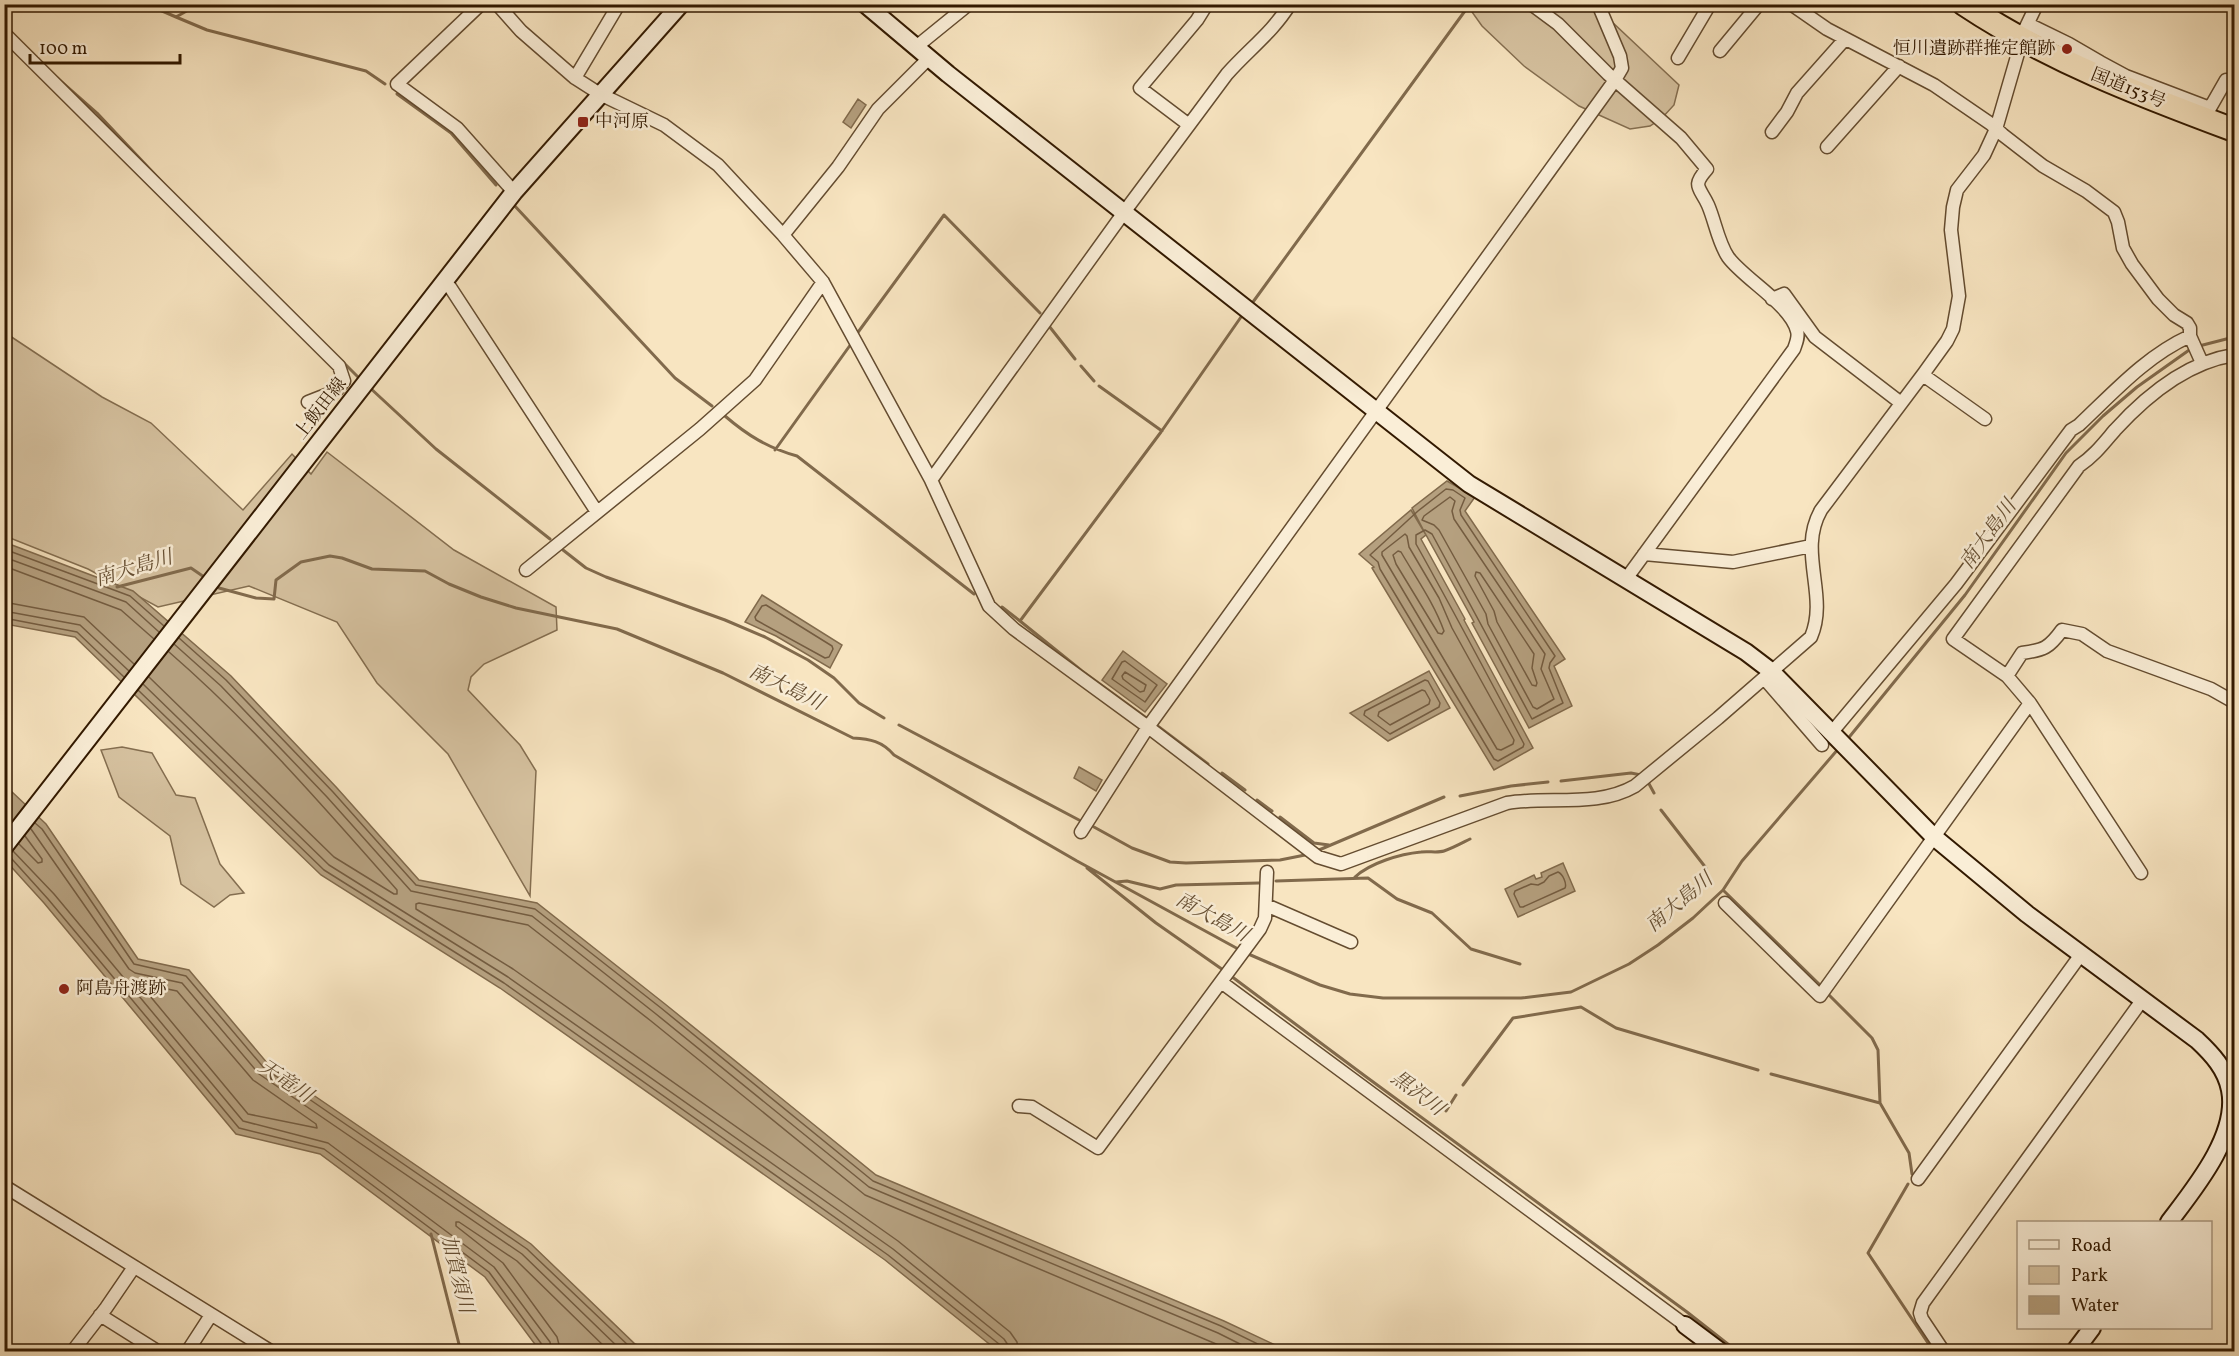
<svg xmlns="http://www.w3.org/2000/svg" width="2239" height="1356" viewBox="0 0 2239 1356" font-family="Vollkorn,'Noto Serif JP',serif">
  <rect width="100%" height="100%" fill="#f8e5c1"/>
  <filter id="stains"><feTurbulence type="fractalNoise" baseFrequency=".00333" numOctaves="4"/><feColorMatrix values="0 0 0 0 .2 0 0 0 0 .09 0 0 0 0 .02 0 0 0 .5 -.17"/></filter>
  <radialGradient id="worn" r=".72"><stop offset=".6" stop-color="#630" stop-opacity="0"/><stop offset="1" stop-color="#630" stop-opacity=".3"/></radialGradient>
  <path fill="#d6c2a0" stroke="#846e50" stroke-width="1.5" d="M 1470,5 L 1594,5 L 1679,85 L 1674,105 L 1662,118 L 1650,126 L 1630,129 L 1579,106 L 1524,66 L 1482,26 L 1472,12 Z
    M 4,332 L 102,397 L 151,423 L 243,510 L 292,454 L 311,474 L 327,452 L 454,550 L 556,607 L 557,630 L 484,664 L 471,677 L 468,690 L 520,745 L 536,771 L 530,896 L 448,754 L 377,683 L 337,622 L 249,586 L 158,607 L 88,569 L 5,536 Z
    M 122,747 L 152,753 L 176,795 L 195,798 L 220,864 L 244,893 L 230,895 L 214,907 L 181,884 L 170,836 L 119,797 L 101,750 Z"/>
  <path fill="#b5a07f" stroke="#816a4c" stroke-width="1.5" d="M 858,99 L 866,105 L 851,128 L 843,122 Z
    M 1447,481 L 1475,497 L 1465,511 L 1565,659 L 1554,666 L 1572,706 L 1529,728 L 1472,623 L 1474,622 L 1426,535 L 1421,539 L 1465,619 L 1464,620 L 1533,748 L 1494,770 L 1372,568 L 1374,567 L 1359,554 L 1411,510 L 1426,535 L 1412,508 Z
    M 4,542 L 133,591 L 231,676 L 337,788 L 419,880 L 537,903 L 665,1004 L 876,1175 L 1224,1321 L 1288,1351 L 998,1351 L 885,1260 L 500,988 L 321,875 L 75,637 L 5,624 Z
    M 762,595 L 842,645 L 830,668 L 776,636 L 745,622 Z
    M 1123,651 L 1167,684 L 1145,712 L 1102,680 Z
    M 1429,671 L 1450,708 L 1388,741 L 1350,713 Z
    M 4,743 L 11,791 L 46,824 L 138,959 L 189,970 L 268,1064 L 531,1244 L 635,1344 L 653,1351 L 540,1351 L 485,1277 L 320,1154 L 236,1134 L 44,903 L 5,860 Z
    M 1079,767 L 1102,780 L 1096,791 L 1074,778 Z
    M 1563,863 L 1575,891 L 1518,917 L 1505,889 L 1534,875 L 1536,879 L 1542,877 L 1541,873 Z"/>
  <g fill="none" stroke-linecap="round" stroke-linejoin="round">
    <path stroke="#745c40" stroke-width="1.5" d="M 1446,489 L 1453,490 L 1465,498 L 1460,510 L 1461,515 L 1555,656 L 1550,663 L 1549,668 L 1563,703 L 1532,719 L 1432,534 L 1425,530 L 1416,535 L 1416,544 C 1453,610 1488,676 1524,744 L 1523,747 L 1498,761 L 1494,759 L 1380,569 L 1378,562 L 1370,555 L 1418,511 Z
      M 1450,497 L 1455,501 L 1452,511 L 1454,519 L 1545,654 L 1541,669 L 1554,699 L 1537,709 L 1533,707 L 1488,624 L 1486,614 L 1439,530 L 1434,525 L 1422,520 L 1424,516 Z
      M 1405,534 L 1407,536 L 1409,547 L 1439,598 L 1452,628 L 1514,740 L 1513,744 L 1501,750 L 1497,749 L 1382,555 L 1382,552 Z
      M 4,549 L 130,596 L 164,626
      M 1398,551 L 1401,552 C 1416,578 1434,603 1444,631 L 1442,634 L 1438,633 L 1396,564 L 1393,555 Z
      M 4,557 L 126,602 L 159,632
      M 4,566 L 121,610 L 154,639
      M 1476,572 L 1480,573 L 1534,654 L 1532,668 L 1537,683 L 1536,686 L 1532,685 L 1497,622 L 1494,611 L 1475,576 Z
      M 4,602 L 84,617 L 134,664
      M 766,605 L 832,646 L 833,649 L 829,657 L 825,658 L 756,620 L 755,617 L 762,606 Z
      M 4,611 L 80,625 L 129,671
      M 4,618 L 77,632 L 124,677
      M 179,638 L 226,680 L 333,792 L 416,885 L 535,909 L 661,1008 L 873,1181 L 1221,1326 L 1274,1352
      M 174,644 L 221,686 L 327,797 L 411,891 L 532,916 L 656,1014 L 869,1187 L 1218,1333 L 1256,1352
      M 1125,661 L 1157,685 L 1145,702 L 1112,679 L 1122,662 Z
      M 1125,672 L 1146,685 L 1144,691 L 1140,692 L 1123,679 L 1122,676 Z
      M 149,677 L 334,857 L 394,894 L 397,894 L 397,890 C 324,807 252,724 169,652
      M 1425,680 L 1428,681 L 1440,703 L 1439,707 L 1390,734 L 1364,715 L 1365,711 Z
      M 143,684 L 329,865 L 508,977 L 893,1249 L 1004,1339 L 1008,1345 L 1009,1352
      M 138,690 L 324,870 L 504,983 L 888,1255 L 999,1344 L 1001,1352
      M 1422,690 L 1425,691 L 1430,700 L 1429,704 L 1390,725 L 1378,716 L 1379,712 Z
      M 35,823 L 42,829 L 134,964 L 186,976 L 264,1068 L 527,1249 L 631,1348 L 638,1352
      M 31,829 L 129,969 L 135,973 L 182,983 L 259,1074 L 522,1254 L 623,1352
      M 19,844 L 38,863 L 42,862 L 42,859 L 25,836
      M 13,851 L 54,894 L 243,1121 L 328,1143 L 494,1267 L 550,1342 L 552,1352
      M 6,856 L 11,858 L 48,899 L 239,1128 L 324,1149 L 489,1272 L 543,1346 L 544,1352
      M 1558,872 C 1563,874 1567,884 1565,888 L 1523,907 L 1520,907 L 1514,894 L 1515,891 L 1531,884 L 1538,885 L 1544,882 L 1549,876 Z
      M 148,985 L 177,991 L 253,1080 L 316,1124 L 317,1128 L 248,1114 L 145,990 L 145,986 Z
      M 561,1352 L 557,1337 L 503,1263 L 456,1226 L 456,1222 L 459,1222 L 517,1261 L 610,1352
      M 1018,1352 L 1017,1342 L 1010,1332 L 898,1241 L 513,969 L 416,909 L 416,904 L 419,903 L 528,925 L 651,1021 L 865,1195 L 1235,1352"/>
    <path stroke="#816a4c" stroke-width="3" d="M 146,4 L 176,17 L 199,4
      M 176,17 L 207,30 L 366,71 L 385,84
      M 54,75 L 97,113 L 162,182
      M 397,94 L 451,133 L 496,185
      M 513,204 L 675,378 L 712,406
      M 1253,302 L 1470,4
      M 1049,326 L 1075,359
      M 856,335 L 944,215 L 1040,313
      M 2199,346 L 2234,337
      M 342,361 L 361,380
      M 1081,366 L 1094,381
      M 368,386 L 436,449 L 550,539
      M 1099,386 L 1162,431
      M 725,416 C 747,435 768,448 797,456 L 974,594
      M 775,450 L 851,344
      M 563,550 L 586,568 L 606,577 L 725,620 L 765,637 L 808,660 L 834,678 L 859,703 L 884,718
      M 214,585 L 219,588 L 256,598 L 274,599 L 276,580 L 301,562 L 330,556 L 342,558 L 372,569 L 425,571 L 449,584 L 481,597 L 516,608 L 617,629 L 723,673 L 853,738 C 870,739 882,741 894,755 L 1077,861 L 1240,950
      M 117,587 L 191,568 L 207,579
      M 1002,607 L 1020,621 L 1161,432 L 1241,317
      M 1020,621 L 1082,671 L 1145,717
      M 1155,724 L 1208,764
      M 899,725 L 1079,820
      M 1846,741 L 1965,595 L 2066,453 L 2103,416 L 2137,387 L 2192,348
      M 1222,773 L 1245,790
      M 1561,781 L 1631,773 L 1641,775
      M 1648,782 L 1654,793
      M 1460,796 L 1511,786 L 1548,782
      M 1257,800 L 1272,811
      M 1661,810 L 1706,868
      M 1280,817 L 1314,843 L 1329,845
      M 1094,827 L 1132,848 L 1170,862 L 1186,863 L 1280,860 L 1305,855
      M 1319,850 L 1444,797
      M 1087,868 L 1156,923 L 1226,972
      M 1355,877 C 1370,863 1400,854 1421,852 C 1428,851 1438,853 1444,851 C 1453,848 1462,843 1470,839
      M 1276,881 L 1368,878 L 1397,899 L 1432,913 L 1471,949 L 1520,964
      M 1116,882 L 1127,881 L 1160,889 L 1176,885 L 1259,883
      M 1723,890 L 1820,985
      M 1246,953 L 1320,985 L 1350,994 L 1383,998 L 1521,998 L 1571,992 L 1629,964 L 1658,945 L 1693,918 L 1723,890 L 1742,861 L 1839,748
      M 1231,976 L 1365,1076 L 1687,1312 L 1738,1352
      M 1827,993 L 1872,1038 L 1878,1050 L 1880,1103 L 1909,1153 L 1912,1174
      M 1771,1074 L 1880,1103
      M 1463,1085 L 1513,1018 L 1581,1007 L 1616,1028 L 1758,1070
      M 1446,1111 L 1456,1095
      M 1908,1184 L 1868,1253 L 1934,1352
      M 431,1234 L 461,1352"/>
    <defs>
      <path id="street" d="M 481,4 L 397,84 L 457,128 L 514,192
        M 497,4 L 521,31 L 575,78 L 600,94 L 664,125 L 718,165 L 783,235 L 823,282 L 931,480 L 989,606 L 1014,629 L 1148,727 L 1318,857 L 1341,864 L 1507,803 C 1549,796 1597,808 1635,786 L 1718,718 L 1811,637 C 1829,595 1797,552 1821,510 L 1924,373 L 1947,341 L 1953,329 L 1959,296 L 1951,230 L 1953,207 L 1957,190 L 1984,155 L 1996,129 L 2025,29 L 2037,4
        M 1531,4 L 1558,24 L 1608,74 L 1681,138 L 1707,169 C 1691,187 1700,187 1708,205 C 1715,221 1718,242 1728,257 C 1744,279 1791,305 1797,331 C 1799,337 1796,343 1794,349 L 1626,579
        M 1791,4 L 1827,29 L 1934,85 L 1991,124 L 2003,135 L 2043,166 L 2086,191 L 2114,212 L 2118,222 L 2123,248 L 2132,264 L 2158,299 L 2174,315 L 2187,323 L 2190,328 L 2190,336 L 2202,363
        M 2028,24 L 2069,44 L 2100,62
        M 4,33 L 339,366 L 344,381 L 336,391 L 308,402
        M 916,47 L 969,4
        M 1720,51 L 1759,4
        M 1678,58 L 1710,4
        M 2094,75 L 2100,62 L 2126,76 L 2210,108 L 2226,80
        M 575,78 L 619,4
        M 1189,125 L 1140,88 L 1197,20 L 1207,4
        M 1772,132 L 1787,112 L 1797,93 L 1845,39
        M 1827,147 L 1899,66
        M 783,235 L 838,167 L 878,109 L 929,58
        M 450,287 L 597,512
        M 1772,299 L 1784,294 L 1815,337 L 1901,403
        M 1923,375 L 1985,419
        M 931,480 L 1125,211 L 1227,74 C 1248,50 1273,32 1290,4
        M 1644,554 L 1733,562 L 1811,546
        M 526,570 L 700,429 L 755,380 L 823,282
        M 2007,676 L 2022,653 C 2044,650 2049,648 2062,630 L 2082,634 L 2107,651 L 2211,689 L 2234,702
        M 1764,678 L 1822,745
        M 2030,703 L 2141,873
        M 1832,732 L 1956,584 L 2071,430 L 2079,425 C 2114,392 2146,356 2190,336
        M 1081,832 L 1148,727 L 1615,80 L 1622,68 L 1620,56 L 1598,4
        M 1725,903 L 1820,996 L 2030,703 L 2007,676 L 1953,639 L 2079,466 C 2094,456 2103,444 2115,430 C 2146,396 2188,362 2234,355
        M 1266,905 L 1351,942
        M 1221,982 L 1685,1325
        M 1019,1106 L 1032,1107 L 1098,1148 L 1260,929 L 1265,918 L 1267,872
        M 1918,1179 L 2082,953
        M 4,1186 L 272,1352
        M 100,1315 L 159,1352
        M 72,1352 L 106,1308 L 134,1267
        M 187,1352 L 211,1315
        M 1944,1352 L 1922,1319 L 1920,1313 L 1923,1303 L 2143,999"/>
      <path id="secondary" d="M 865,4 L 948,74 L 1469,484 L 1746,652 L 1771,671 L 1934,837 L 2027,914 L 2197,1040 C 2212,1054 2226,1069 2230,1090 C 2239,1135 2194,1189 2169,1222
        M 4,847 L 514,192 L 681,4
        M 1685,1325 L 1721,1352
        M 2074,1352 L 2092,1328"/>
      <path id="highway" d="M 1964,4 C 2048,60 2140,95 2234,130"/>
    </defs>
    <use href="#street" stroke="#644c30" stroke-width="15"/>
    <use href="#secondary" stroke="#321900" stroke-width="20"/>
    <use href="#highway" stroke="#321900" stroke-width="26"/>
    <use href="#street" stroke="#faeed7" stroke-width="12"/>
    <use href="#secondary" stroke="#faeed7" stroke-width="16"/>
    <use href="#highway" stroke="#f8e5c1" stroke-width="22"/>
  </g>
  <g fill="#8f2418" stroke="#faeed7" stroke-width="2">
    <circle cx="2067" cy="49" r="6"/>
    <rect x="577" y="116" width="12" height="12" rx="3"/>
    <circle cx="64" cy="989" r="6"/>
  </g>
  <g text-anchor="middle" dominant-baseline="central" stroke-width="5" stroke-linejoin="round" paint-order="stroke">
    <g font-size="18" fill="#321900" stroke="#faeed7" text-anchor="start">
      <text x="2055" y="49" text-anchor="end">恒川遺跡群推定館跡</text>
      <text x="595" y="122">中河原</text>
      <text x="76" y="989">阿島舟渡跡</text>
    </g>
    <g font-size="18" fill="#321900" stroke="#faeed7">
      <text transform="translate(2128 89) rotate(22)">国道153号</text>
      <text transform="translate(321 409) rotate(-52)">上飯田線</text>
    </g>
    <g font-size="20" font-style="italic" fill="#664f33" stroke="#faeed7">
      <text transform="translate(1989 535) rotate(-54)">南大島川</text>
      <text transform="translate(134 569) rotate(-17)">南大島川</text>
      <text transform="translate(786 688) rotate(26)">南大島川</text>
      <text transform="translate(1680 903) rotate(-40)">南大島川</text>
      <text transform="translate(1212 918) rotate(29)">南大島川</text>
      <text transform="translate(285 1082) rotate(34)">天竜川</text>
      <text transform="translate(1417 1094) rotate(37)">黒沢川</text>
      <text transform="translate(456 1274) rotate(76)">加賀須川</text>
    </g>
  </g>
  <rect width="2239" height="1356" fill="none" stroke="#f8e5c1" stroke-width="24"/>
  <rect x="6" y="6" width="2227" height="1344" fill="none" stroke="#321900" stroke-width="3"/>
  <rect x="12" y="12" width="2215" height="1332" fill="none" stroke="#321900" stroke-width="1.5"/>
  <rect x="2017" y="1221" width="195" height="108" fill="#faeed7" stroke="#aa9981" stroke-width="1.5"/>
  <rect x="2029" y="1240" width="30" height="9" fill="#faeed7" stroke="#aa9981" stroke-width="1.5"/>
  <text x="2071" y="1251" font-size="18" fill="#321900">Road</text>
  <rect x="2029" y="1266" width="30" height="18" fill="#d6c2a0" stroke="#aa9981" stroke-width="1.5"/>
  <text x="2071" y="1281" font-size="18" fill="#321900">Park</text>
  <rect x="2029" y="1296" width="30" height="18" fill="#b5a07f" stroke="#aa9981" stroke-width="1.5"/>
  <text x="2071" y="1311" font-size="18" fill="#321900">Water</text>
  <path d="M30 54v9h150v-9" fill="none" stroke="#321900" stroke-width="3"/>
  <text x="39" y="54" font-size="18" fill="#321900" stroke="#faeed7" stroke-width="4.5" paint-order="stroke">100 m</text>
  <rect width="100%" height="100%" filter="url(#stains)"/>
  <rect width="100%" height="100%" fill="url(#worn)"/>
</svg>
